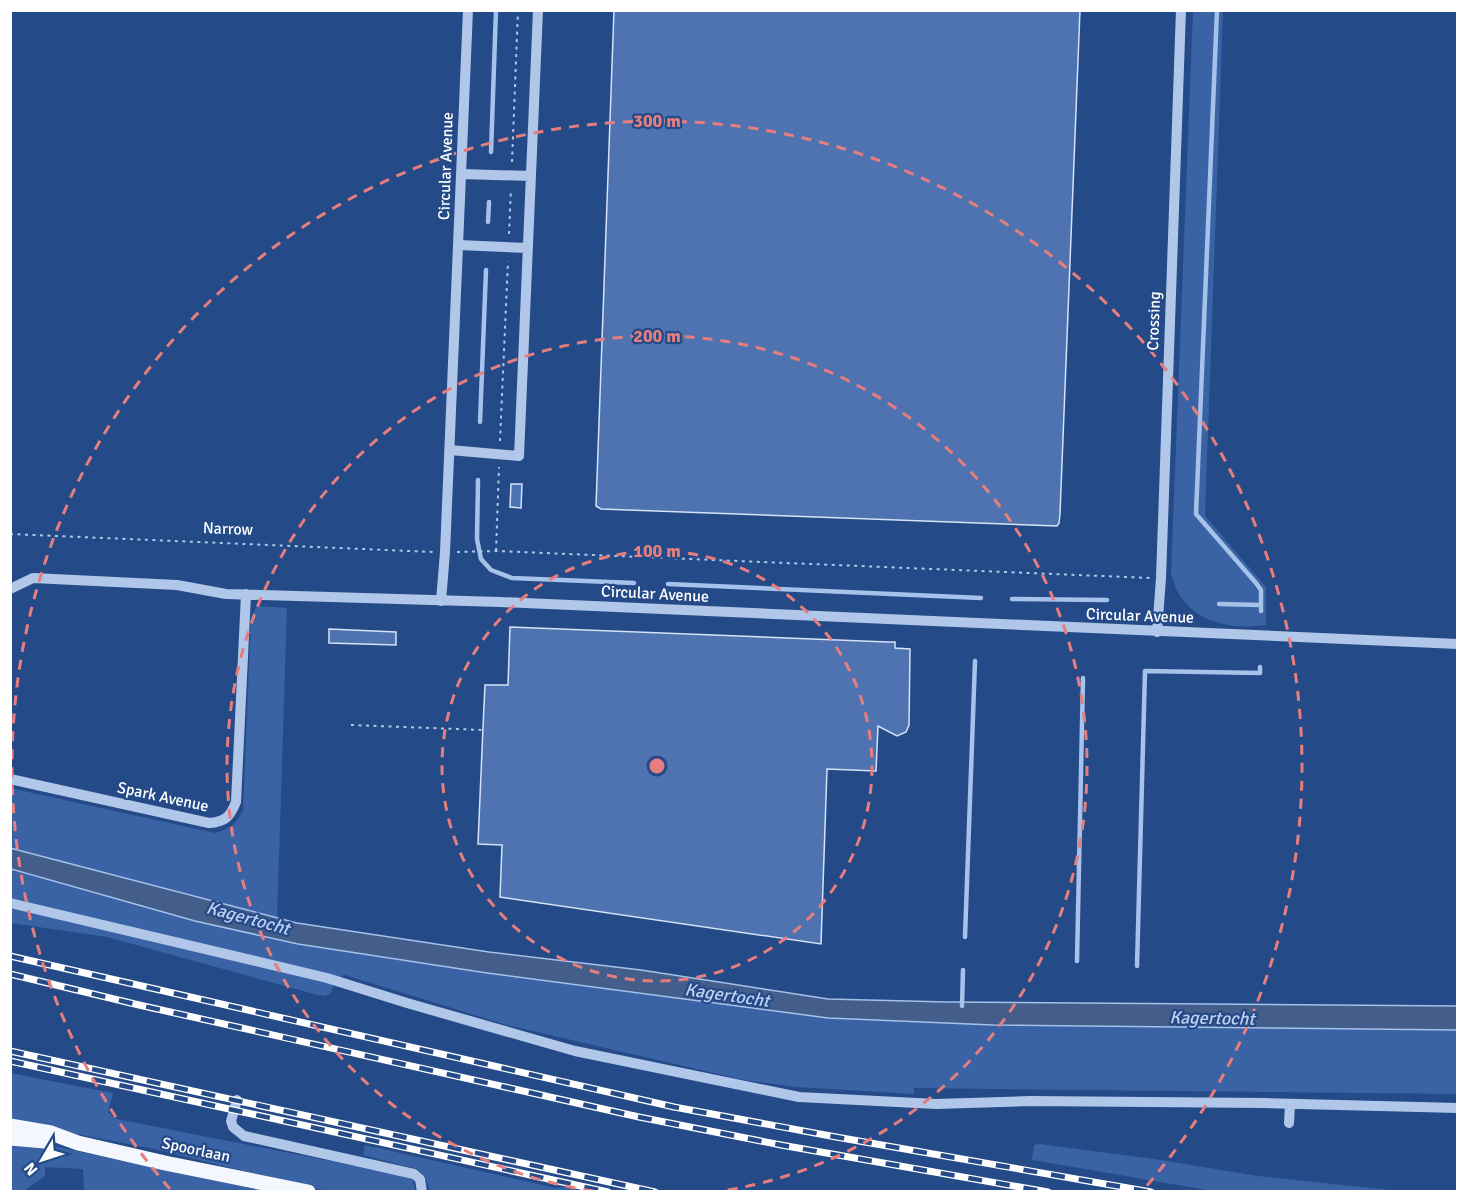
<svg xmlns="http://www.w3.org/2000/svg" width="1468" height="1202" viewBox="0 0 1468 1202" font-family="Signika,sans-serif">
  <rect width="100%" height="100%" fill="#254a88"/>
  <path fill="#3a63a5" d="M 1193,11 L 1223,11 L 1205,516 L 1266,587 L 1266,625 C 1224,631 1181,619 1171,573 Z
    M 257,606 L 287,608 L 277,918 L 11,848 L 10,788 L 215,833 C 230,829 237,823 243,810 L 251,617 Z
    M 11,869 L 195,921 L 298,944 L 487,973 L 828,1018 L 993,1025 L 1457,1030 L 1457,1094 L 914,1088 L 914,1094 L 796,1087 L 744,1080 L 507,1025 L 345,975 L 337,978 L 330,994 L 324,996 L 314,994 L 107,937 L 11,923 Z
    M 10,1073 L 113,1093 L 108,1112 L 117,1119 L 405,1176 L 412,1179 L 416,1191 L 325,1191 L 154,1149 L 11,1121 Z
    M 10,1143 L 48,1145 L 264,1191 L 84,1191 L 83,1169 L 45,1167 L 45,1176 L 24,1191 L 11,1191 Z
    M 1040,1144 L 1161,1160 L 1258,1176 L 1399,1191 L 1213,1191 L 1032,1160 L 1034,1145 Z
    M 365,1145 L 556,1188 L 562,1187 L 582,1191 L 430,1191 L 425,1176 L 417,1169 L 363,1155 Z"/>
  <path fill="#445e8b" stroke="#a6c1ea" stroke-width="1.5" d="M 10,848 L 297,923 L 489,952 L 641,970 L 828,999 L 947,1002 L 1457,1006 L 1457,1030 L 993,1025 L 828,1018 L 487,973 L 298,944 L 195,921 L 11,869 Z"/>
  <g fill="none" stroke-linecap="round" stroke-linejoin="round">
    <path stroke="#a6c1ea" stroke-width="4.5" d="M 1217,10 L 1196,514 L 1256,583 L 1261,590 L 1261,611
      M 491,152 L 496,10
      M 488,222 L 489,202
      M 480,422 L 486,270
      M 478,480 L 477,539 L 481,559 L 491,570 L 512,578 L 634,583
      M 668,584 L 981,598
      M 1012,599 L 1107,600
      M 1219,604 L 1261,605
      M 965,937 L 975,661
      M 1077,961 L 1083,678
      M 1137,966 L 1145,671 L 1260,673 L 1260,667
      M 962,1006 L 963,970"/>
  </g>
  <path fill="#4e73b0" stroke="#d6e2f7" stroke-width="1.5" d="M 614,10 L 1080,10 L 1060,514 L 1059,523 L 1057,526 L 601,509 L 596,506 Z
    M 511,484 L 522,484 L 521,508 L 510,507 Z
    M 510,627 L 888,642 L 895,642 L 895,648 L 910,649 L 909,725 L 906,732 L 897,736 L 878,726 L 876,771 L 827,769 L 821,944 L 500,897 L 502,845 L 478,844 L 483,727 L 485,685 L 508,685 Z
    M 329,629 L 396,632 L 396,645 L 329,643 Z"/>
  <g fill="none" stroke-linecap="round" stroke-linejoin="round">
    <path stroke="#b1c7e9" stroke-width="2" stroke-dasharray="3 4.5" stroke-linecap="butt" d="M 512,162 L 518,10
      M 509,234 L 511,189
      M 500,441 L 508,261
      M 10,534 L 433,552
      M 496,551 L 499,467
      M 457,552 L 496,551 L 1150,578
      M 351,725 L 483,730"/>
    <path stroke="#b1c7e9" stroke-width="10" d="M 461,174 L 531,176
      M 458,245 L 528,248
      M 450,450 L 519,456 L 538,10
      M 10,589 L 33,578 L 177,585 L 226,594 L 500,602 L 1458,644
      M 441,601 L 445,552 L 468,10
      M 1157,632 L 1161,578 L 1181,10
      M 10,779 L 209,823 C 225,822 230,817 236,802 L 246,594
      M 10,903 L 327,978 L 407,1003 L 575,1051 L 799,1097 L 936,1104 L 1030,1101 L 1265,1103 L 1458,1108
      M 237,1100 L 231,1121 L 233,1127 L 244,1136 L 414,1174 L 420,1179 L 422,1192
      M 1289,1123 L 1290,1104"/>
    <path stroke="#f4f8fe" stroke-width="15" d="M 10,1126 L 51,1133 L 78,1143 L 165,1163 L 308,1192
      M 10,1138 L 45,1141"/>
    <defs>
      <path id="rail" d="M 10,956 L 674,1107 L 836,1137 L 1151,1192
        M 10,974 L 139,1005 L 639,1117 L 781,1145 L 1048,1192
        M 10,1051 L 655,1192
        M 10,1061 L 608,1192"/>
    </defs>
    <use href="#rail" stroke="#fff" stroke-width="7"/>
    <use href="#rail" stroke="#254a88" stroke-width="4.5" stroke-dasharray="14" stroke-linecap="butt"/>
  </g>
  <g fill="none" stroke="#e67e7e" stroke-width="3" stroke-dasharray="10 8">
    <circle cx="657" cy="766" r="215"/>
    <path d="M593 1191A430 430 0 1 1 721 1191"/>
    <path d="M170 1189A645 645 0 1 1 1144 1189"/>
  </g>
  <g text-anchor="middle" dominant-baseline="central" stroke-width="4.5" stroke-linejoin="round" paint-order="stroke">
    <g font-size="16" fill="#fff" stroke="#254a88">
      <text transform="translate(446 166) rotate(-88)">Circular Avenue</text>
      <text transform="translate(1154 321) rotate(-88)">Crossing</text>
      <text transform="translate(228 529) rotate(2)">Narrow</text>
      <text transform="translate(655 594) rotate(3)">Circular Avenue</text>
      <text transform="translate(1140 616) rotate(2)">Circular Avenue</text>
      <text transform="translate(163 797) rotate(12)">Spark Avenue</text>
      <text transform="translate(196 1150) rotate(12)">Spoorlaan</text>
    </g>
    <g font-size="18" font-style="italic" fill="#bdd1f0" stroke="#254a88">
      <text transform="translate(248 918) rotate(15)">Kagertocht</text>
      <text transform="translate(727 995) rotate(8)">Kagertocht</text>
      <text transform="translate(1212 1018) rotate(1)">Kagertocht</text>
    </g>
  </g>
  <circle cx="657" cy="766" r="9" fill="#e67e7e" stroke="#254a88" stroke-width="3"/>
  <g font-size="18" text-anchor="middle" font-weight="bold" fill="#e67e7e" stroke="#254a88" stroke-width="4.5" stroke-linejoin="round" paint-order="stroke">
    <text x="657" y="127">300 m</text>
    <text x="657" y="342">200 m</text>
    <text x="657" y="557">100 m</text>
  </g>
  <rect width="1468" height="1202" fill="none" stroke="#ffffff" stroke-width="24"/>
  <g transform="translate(42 1160) rotate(231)" stroke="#254a88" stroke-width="4.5" paint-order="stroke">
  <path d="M0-4.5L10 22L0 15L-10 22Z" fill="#ffffff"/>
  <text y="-9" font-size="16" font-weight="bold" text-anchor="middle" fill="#ffffff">N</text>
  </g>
</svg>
